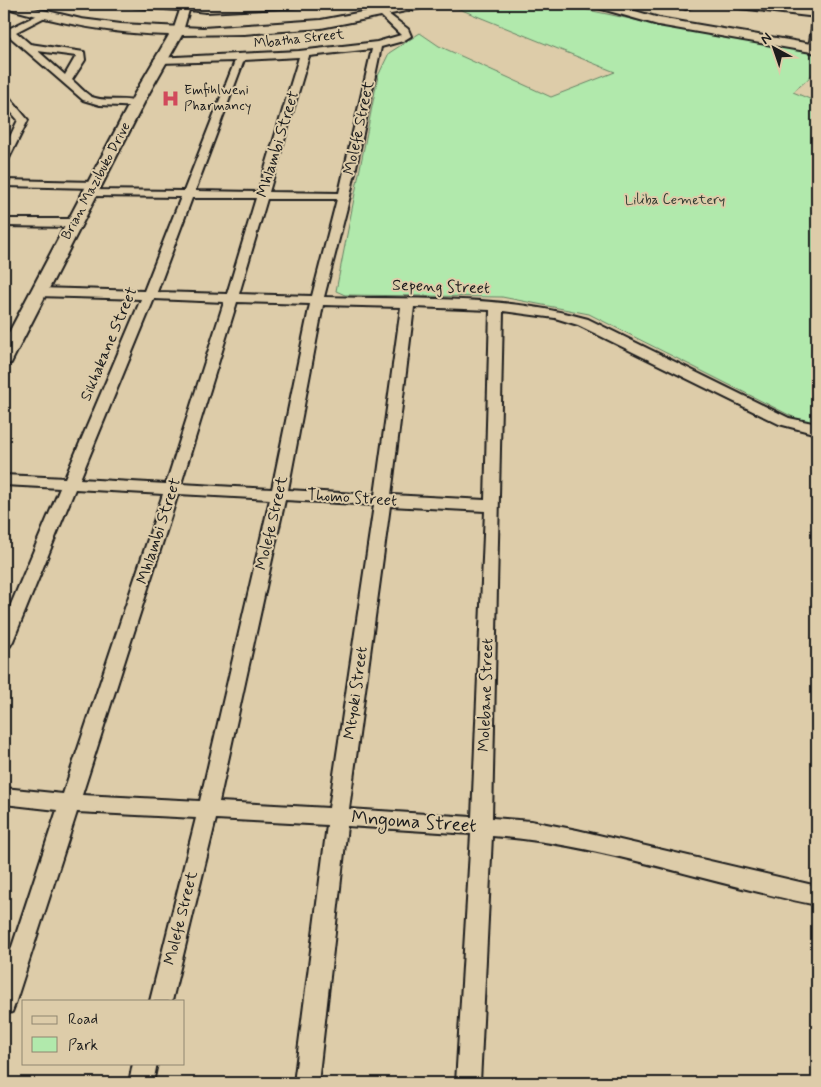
<svg xmlns="http://www.w3.org/2000/svg" width="821" height="1087" viewBox="0 0 821 1087" font-family="Mynerve,sans-serif">
  <rect width="100%" height="100%" fill="#ddcca9"/>
  <filter id="ink" filterUnits="userSpaceOnUse"><feTurbulence type="fractalNoise" baseFrequency=".02" numOctaves="2"/><feDisplacementMap in="SourceGraphic" scale="10" xChannelSelector="R" yChannelSelector="G"/><feConvolveMatrix kernelMatrix="1 2 1 2 8 2 1 2 1" color-interpolation-filters="sRGB"/></filter>
  <g filter="url(#ink)">
    <path fill="#b1e9ac" stroke="#668264" d="M 447,4 L 560,4 L 649,23 L 817,52 C 817,75 809,78 793,92 L 817,102 L 817,423 L 799,420 L 589,314 L 502,297 L 345,295 L 336,291 L 378,76 L 389,53 L 420,33 L 439,46 L 551,97 L 615,72 Z"/>
    <g fill="none" stroke-linecap="round" stroke-linejoin="round">
      <defs>
        <path id="street" d="M 130,4 L 190,4 L 206,6 L 307,4 L 303,7 L 206,12 L 189,10 L 183,31 L 178,34 L 173,31 L 180,10 L 134,7 Z
          M 670,4 L 699,4 L 686,9 Z
          M 726,4 L 751,4 L 817,11 L 817,17 L 730,7 Z
          M 383,10 L 408,29 L 411,36 L 403,41 L 381,47 L 350,196 L 324,297 C 412,300 503,294 588,319 L 789,418 L 817,424 L 817,434 L 779,424 L 578,325 L 555,318 L 503,311 L 492,818 L 531,821 L 577,830 L 817,886 L 817,905 C 709,884 602,844 492,836 L 480,1083 L 456,1083 L 471,834 L 347,826 L 318,1083 L 294,1083 L 327,825 L 216,819 L 172,1001 L 150,1001 L 196,818 L 77,812 L 15,1004 L 12,1012 L 4,1015 L 4,971 L 57,810 L 4,804 L 4,788 L 63,794 L 163,494 L 75,489 L 13,641 L 10,646 L 4,648 L 4,621 L 60,488 L 4,485 L 4,475 L 65,478 L 141,299 L 38,296 L 32,292 L 38,288 L 144,291 L 181,197 L 90,196 L 84,193 L 90,190 L 184,191 L 235,61 L 159,63 L 154,60 L 156,58 L 299,51 L 377,42 L 401,35 L 380,15 L 379,13 ZM 372,49 L 339,193 L 269,192 L 309,56 ZM 299,57 L 258,192 L 195,191 L 244,60 ZM 192,198 L 256,198 L 227,294 L 157,292 ZM 267,199 L 337,199 L 312,296 L 239,294 ZM 154,299 L 224,302 L 166,484 L 80,479 ZM 237,302 L 310,304 L 272,489 L 181,484 ZM 323,305 L 401,307 L 375,495 L 288,490 ZM 414,307 L 490,310 L 485,500 L 391,495 ZM 178,494 L 270,499 L 200,801 L 82,795 ZM 285,500 L 374,505 L 329,808 L 219,802 ZM 390,506 L 485,511 L 472,817 L 349,809 Z
          M 42,13 L 49,15 L 16,32 L 30,44 L 84,52 L 85,60 L 72,80 C 78,85 84,92 90,96 C 105,104 129,95 141,105 L 140,107 L 100,105 L 83,100 L 8,35 L 4,37 L 4,31 ZM 38,51 L 76,56 L 65,75 Z
          M 817,17 L 817,51 L 814,52 L 809,49 L 813,20 Z
          M 4,95 L 8,96 L 28,120 L 9,158 L 4,161 L 4,149 L 18,120 L 4,104 Z
          M 4,180 L 94,182 L 100,185 L 94,188 L 4,186 Z
          M 4,219 L 73,219 L 79,223 L 73,227 L 4,226 Z
          M 133,1063 L 157,1063 L 153,1083 L 129,1083 Z"/>
        <path id="secondary" d="M 4,4 L 18,4 L 81,19 L 121,24 L 203,28 L 321,20 L 404,4 L 427,4 L 421,8 L 321,28 L 244,34 L 182,35 L 149,93 L 13,359 L 11,363 L 4,365 L 4,342 L 135,93 L 169,35 C 113,34 58,23 4,7 Z
          M 593,4 L 611,4 L 659,18 L 817,45 L 817,53 L 658,25 L 595,7 Z"/>
      </defs>
      <use href="#street" stroke="#1c1c1c" stroke-width="4"/>
      <use href="#secondary" stroke="#1c1c1c" stroke-width="4"/>
      <use href="#street" fill="#ddcca9" fill-rule="evenodd"/>
      <use href="#secondary" fill="#ddcca9" fill-rule="evenodd"/>
    </g>
  </g>
  <defs>
    <symbol id="hospital-bare" viewBox="-9 -9 18 18"><path d="M-5-5h3v3.5h4V-5h3V5h-3V1.5h-4V5h-3Z" fill="#d1495b" stroke="#ddcca9" stroke-width="2.5" paint-order="stroke"/></symbol>
  </defs>
  <g fill-rule="evenodd">
    <use href="#hospital-bare" x="158" y="86" width="25" height="25"/>
  </g>
  <g text-anchor="middle" dominant-baseline="central" stroke-width="4" stroke-linejoin="round" paint-order="stroke">
    <g font-size="14" fill="#1c1c1c" stroke="#ddcca9">
      <text transform="translate(299 39) rotate(-6)">Mbatha Street</text>
      <text transform="translate(96 181) rotate(-62)">Brian Mazibuko Drive</text>
    </g>
    <g font-size="14" fill="#1c1c1c" stroke="#ddcca9" text-anchor="start">
      <text x="184" y="90">Emfihlweni<tspan x="184" dy="16">Pharmancy</tspan></text>
    </g>
    <g font-size="14" fill="#323b32" stroke="#ddcca9">
      <text x="675" y="200">Liliba Cemetery</text>
    </g>
    <g font-size="16" fill="#1c1c1c" stroke="#ddcca9">
      <text transform="translate(359 128) rotate(-78)">Molefe Street</text>
      <text transform="translate(278 144) rotate(-73)">Mhlambi Street</text>
      <text transform="translate(441 287) rotate(2)">Sepeng Street</text>
      <text transform="translate(109 344) rotate(-67)">Sikhakane Street</text>
      <text transform="translate(352 498) rotate(4)">Thomo Street</text>
      <text transform="translate(272 523) rotate(-77)">Molefe Street</text>
      <text transform="translate(159 531) rotate(-72)">Mhlambi Street</text>
      <text transform="translate(356 693) rotate(-82)">Mtyoki Street</text>
      <text transform="translate(486 695) rotate(-88)">Molebane Street</text>
      <text transform="translate(181 918) rotate(-76)">Molefe Street</text>
    </g>
    <g font-size="19" fill="#1c1c1c" stroke="#ddcca9">
      <text transform="translate(414 822) rotate(4)">Mngoma Street</text>
    </g>
  </g>
  <rect width="821" height="1087" fill="none" stroke="#ddcca9" stroke-width="20"/>
  <rect x="10" y="10" width="801" height="1067" fill="none" stroke="#1c1c1c" stroke-width="2" filter="url(#ink)"/>
  <rect x="22" y="1000" width="162" height="65" fill="#ddcca9" stroke="#908671"/>
  <rect x="32" y="1016" width="25" height="8" fill="#ddcca9" stroke="#908671"/>
  <text x="68" y="1024" font-size="15" fill="#1c1c1c">Road</text>
  <rect x="32" y="1037" width="25" height="15" fill="#b1e9ac" stroke="#908671"/>
  <text x="68" y="1050" font-size="15" fill="#1c1c1c">Park</text>
  <g transform="translate(774 48) rotate(320)" stroke="#ddcca9" stroke-width="4" paint-order="stroke">
  <path d="M0-4L9 19L0 12L-9 19Z" fill="#1c1c1c"/>
  <text y="-8" font-size="14" font-weight="bold" text-anchor="middle" fill="#1c1c1c">N</text>
  </g>
</svg>
